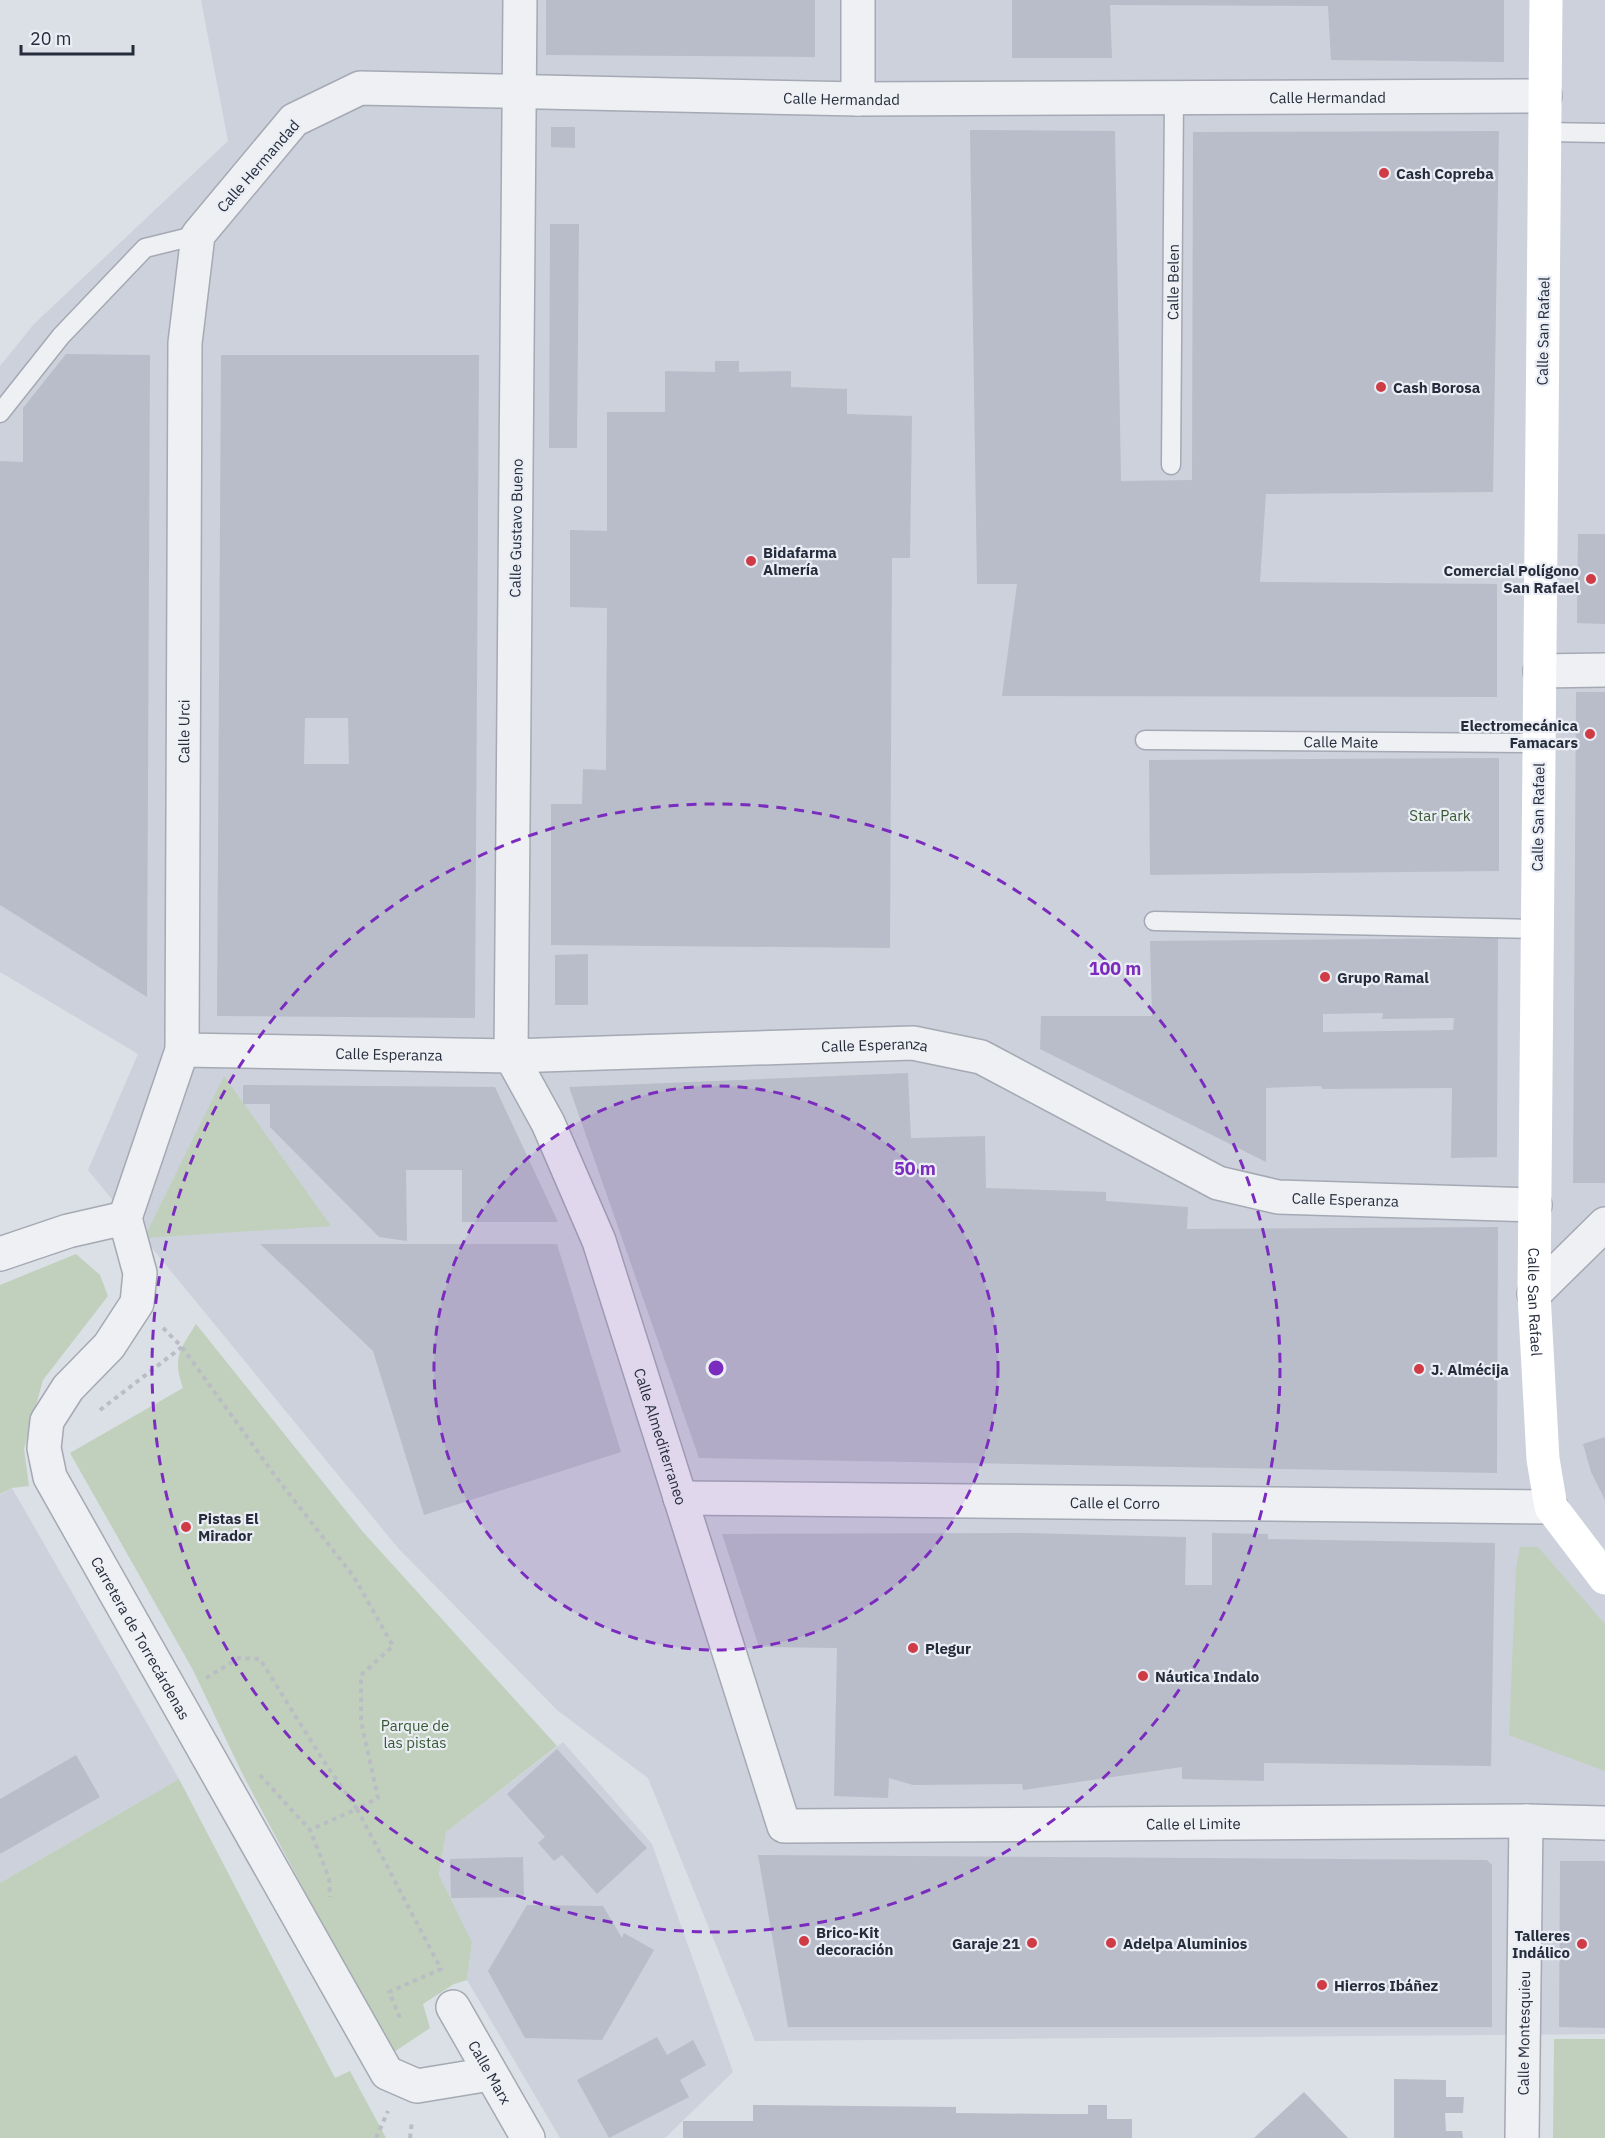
<svg xmlns="http://www.w3.org/2000/svg" width="1605" height="2138" viewBox="0 0 1605 2138" font-family="'IBM Plex Sans',sans-serif">
  <rect width="100%" height="100%" fill="#dbdfe6"/>
  <path fill="#cdd1db" d="M 201,0 L 1605,0 L 1605,2034 L 755,2041 L 648,1778 L 557,1710 L 398,1548 L 88,1170 L 138,1054 L 0,972 L 0,366 L 34,324 L 228,141 Z
    M 12,1488 L 179,1779 L 0,1883 L 0,1495 Z
    M 563,1742 L 652,1844 L 733,2072 L 665,2138 L 560,2138 L 467,1980 L 472,1942 L 439,1876 L 446,1832 Z"/>
  <path fill="#c0d0bc" d="M 224,1076 L 331,1226 L 144,1238 Z
    M 76,1254 L 100,1275 L 108,1296 L 43,1380 L 24,1449 L 29,1486 L 12,1488 L 0,1494 L 0,1285 Z
    M 196,1324 L 363,1532 L 557,1746 L 446,1832 L 439,1875 L 472,1942 L 467,1980 L 454,1984 L 423,2004 L 430,2028 L 391,2054 L 242,1773 L 193,1670 L 70,1453 L 183,1388 C 172,1357 180,1350 196,1324 Z
    M 1520,1547 L 1538,1547 L 1605,1624 L 1605,1771 L 1509,1735 L 1516,1569 Z
    M 179,1779 L 335,2078 L 350,2071 L 386,2138 L 0,2138 L 0,1883 Z
    M 1554,2039 L 1605,2039 L 1605,2138 L 1553,2138 Z"/>
  <path fill="#b9bdc9" fill-rule="evenodd" d="M 546,0 L 815,0 L 815,57 L 546,55 Z
    M 1012,0 L 1504,0 L 1504,62 L 1331,60 L 1328,6 L 1110,5 L 1112,58 L 1012,58 Z
    M 551,127 L 575,127 L 575,148 L 551,147 Z
    M 970,130 L 1115,131 L 1121,481 L 1192,480 L 1193,132 L 1499,131 L 1493,492 L 1266,494 L 1260,582 L 1497,584 L 1497,697 L 1002,696 L 1017,584 L 977,584 Z
    M 550,224 L 579,224 L 577,448 L 549,448 Z
    M 66,354 L 150,355 L 147,997 L 0,905 L 0,461 L 23,462 L 23,408 Z
    M 221,355 L 479,355 L 475,1018 L 217,1016 ZM 305,718 L 348,718 L 349,764 L 304,764 Z
    M 715,361 L 739,361 L 739,372 L 791,371 L 791,387 L 847,389 L 847,414 L 912,416 L 910,558 L 892,558 L 890,948 L 551,945 L 551,804 L 582,804 L 583,769 L 606,770 L 607,608 L 570,607 L 570,530 L 607,531 L 607,412 L 665,412 L 665,371 L 715,372 Z
    M 1578,534 L 1605,534 L 1605,624 L 1577,623 Z
    M 1576,692 L 1605,692 L 1605,1183 L 1573,1183 Z
    M 1499,758 L 1499,871 L 1150,875 L 1149,760 Z
    M 1498,938 L 1497,1157 L 1451,1158 L 1452,1088 L 1322,1089 L 1321,1086 L 1266,1088 L 1266,1162 L 1040,1049 L 1041,1016 L 1152,1016 L 1150,941 ZM 1383,1013 L 1382,1019 L 1454,1018 L 1453,1030 L 1323,1032 L 1323,1014 Z
    M 588,954 L 588,1005 L 555,1005 L 555,955 Z
    M 908,1073 L 911,1138 L 985,1136 L 986,1188 L 1106,1192 L 1106,1201 L 1188,1207 L 1187,1229 L 1498,1227 L 1497,1473 L 699,1458 L 569,1087 Z
    M 243,1085 L 495,1087 L 558,1222 L 462,1222 L 462,1170 L 406,1170 L 407,1241 L 379,1237 L 270,1127 L 270,1104 L 243,1104 Z
    M 260,1244 L 557,1244 L 621,1452 L 424,1515 L 373,1351 Z
    M 1605,1437 L 1605,1500 L 1591,1472 L 1583,1444 Z
    M 1026,1533 L 1186,1537 L 1185,1585 L 1212,1585 L 1212,1533 L 1268,1534 L 1268,1539 L 1495,1543 L 1491,1766 L 1264,1763 L 1264,1781 L 1182,1779 L 1182,1767 L 1023,1790 L 1022,1784 L 913,1785 L 889,1778 L 888,1798 L 834,1796 L 837,1648 L 759,1647 L 722,1534 Z
    M 557,1749 L 647,1848 L 597,1894 L 562,1855 L 554,1861 L 538,1843 L 545,1837 L 507,1794 Z
    M 76,1755 L 100,1797 L 0,1854 L 0,1799 Z
    M 758,1855 L 1487,1860 L 1492,1865 L 1492,2027 L 788,2027 Z
    M 523,1857 L 524,1897 L 451,1898 L 450,1859 Z
    M 1560,1861 L 1605,1861 L 1605,2028 L 1559,2027 Z
    M 527,1905 L 603,1906 L 622,1938 L 624,1933 L 654,1950 L 602,2040 L 525,2038 L 488,1971 Z
    M 657,2037 L 667,2055 L 693,2040 L 706,2065 L 680,2080 L 689,2097 L 609,2138 L 577,2080 Z
    M 1394,2079 L 1446,2080 L 1446,2097 L 1464,2097 L 1463,2113 L 1445,2113 L 1446,2131 L 1462,2131 L 1463,2138 L 1394,2138 Z
    M 1304,2092 L 1348,2138 L 1254,2138 Z
    M 753,2105 L 956,2107 L 956,2113 L 1055,2114 L 1088,2114 L 1088,2105 L 1107,2105 L 1107,2119 L 1132,2119 L 1132,2138 L 683,2138 L 683,2121 L 753,2121 Z"/>
  <g fill="none" stroke-linecap="round" stroke-linejoin="round">
    <defs>
      <g id="lane">
        <path d="M 1545,132 L 1605,133"/>
        <path d="M 0,413 L 61,336 L 145,248 L 198,235"/>
        <path id="s1" d="M 1171,465 L 1174,98"/>
        <path id="s2" d="M 1145,740 L 1539,743"/>
        <path d="M 1154,921 L 1537,929"/>
      </g>
      <g id="street">
        <path id="s3" d="M 520,0 L 511,1056 L 548,1123 L 599,1241 L 784,1826 L 1526,1821 L 1605,1823"/>
        <path d="M 858,99 L 858,0"/>
        <path d="M 1540,671 L 1605,670"/>
        <path id="s4" d="M 182,1050 L 511,1056 L 913,1043 L 981,1057 L 1218,1183 L 1278,1197 L 1535,1205"/>
        <path id="s5" d="M 125,1218 L 182,1050 L 185,343 L 198,235 L 294,120 L 360,88 L 858,99 L 1545,96"/>
        <path id="s6" d="M 0,1254 L 68,1231 L 125,1218 L 140,1273 L 137,1303 L 109,1346 L 68,1388 L 47,1421 L 44,1448 L 50,1477 L 387,2073 L 417,2086 L 490,2074"/>
        <path d="M 1534,1294 L 1605,1224"/>
        <path id="s7" d="M 680,1498 L 1551,1507"/>
        <path id="s8" d="M 453,2007 L 528,2138"/>
        <path id="s9" d="M 1522,2138 L 1526,1821"/>
      </g>
    </defs>
    <use href="#lane" stroke="#a4a9b3" stroke-width="21"/>
    <use href="#street" stroke="#a4a9b3" stroke-width="36"/>
    <path stroke="#babdc4" stroke-width="4" stroke-dasharray="4.5 4.5" stroke-linecap="butt" d="M 163,1328 L 182,1347 L 276,1477 L 354,1577 L 393,1646 L 361,1675 L 361,1721 L 378,1798 L 357,1809 L 441,1969 L 389,1992 L 400,2018
      M 100,1410 L 182,1347
      M 206,1678 L 239,1658 L 260,1659 L 321,1757 L 357,1809 L 310,1830
      M 260,1775 L 310,1830 L 329,1878 L 330,1897
      M 376,2138 L 388,2111
      M 410,2138 L 412,2121"/>
    <use href="#lane" stroke="#eef0f4" stroke-width="18"/>
    <use href="#street" stroke="#eef0f4" stroke-width="33"/>
    <path stroke="#fff" stroke-width="33" id="s10" d="M 1546,0 L 1534,1294 L 1543,1459 L 1551,1507 L 1605,1578"/>
  </g>
  <circle cx="716" cy="1368" r="282" fill="#7b2cbf" fill-opacity=".12"/>
  <g fill="none" stroke="#7b2cbf" stroke-width="3" stroke-dasharray="10 8">
    <circle cx="716" cy="1368" r="282"/>
    <circle cx="716" cy="1368" r="564"/>
  </g>
  <g fill="#cf3c46" stroke="#eaeef4" stroke-width="2">
    <circle cx="1384" cy="173" r="6"/>
    <circle cx="1381" cy="387" r="6"/>
    <circle cx="751" cy="561" r="6"/>
    <circle cx="1591" cy="579" r="6"/>
    <circle cx="1590" cy="734" r="6"/>
    <circle cx="1325" cy="977" r="6"/>
    <circle cx="1419" cy="1369" r="6"/>
    <circle cx="186" cy="1527" r="6"/>
    <circle cx="913" cy="1648" r="6"/>
    <circle cx="1143" cy="1676" r="6"/>
    <circle cx="804" cy="1941" r="6"/>
    <circle cx="1032" cy="1943" r="6"/>
    <circle cx="1111" cy="1943" r="6"/>
    <circle cx="1582" cy="1944" r="6"/>
    <circle cx="1322" cy="1985" r="6"/>
  </g>
  <g text-anchor="middle" dominant-baseline="central" stroke-width="4.5" stroke-linejoin="round" paint-order="stroke">
    <g font-size="15" fill="#252c3c" stroke="#eaeef4">
      <text stroke="none"><textPath href="#s5" startOffset="2184">Calle Hermandad</textPath></text>
      <text stroke="none"><textPath href="#s5" startOffset="1698">Calle Hermandad</textPath></text>
      <text transform="translate(258 166) rotate(-49)">Calle Hermandad</text>
      <text stroke="none"><textPath href="#s1" startOffset="183">Calle Belen</textPath></text>
      <text transform="translate(1543 331) rotate(-89)">Calle San Rafael</text>
      <text transform="translate(516 528) rotate(-89)">Calle Gustavo Bueno</text>
      <text stroke="none"><textPath href="#s5" startOffset="496">Calle Urci</textPath></text>
      <text stroke="none"><textPath href="#s2" startOffset="196">Calle Maite</textPath></text>
      <text transform="translate(1538 817) rotate(-89)">Calle San Rafael</text>
      <text stroke="none"><textPath href="#s4" startOffset="693">Calle Esperanza</textPath></text>
      <text stroke="none"><textPath href="#s4" startOffset="207">Calle Esperanza</textPath></text>
      <text stroke="none"><textPath href="#s4" startOffset="1198">Calle Esperanza</textPath></text>
      <text stroke="none"><textPath href="#s10" startOffset="1302">Calle San Rafael</textPath></text>
      <text stroke="none"><textPath href="#s3" startOffset="1466">Calle Almediterraneo</textPath></text>
      <text stroke="none"><textPath href="#s7" startOffset="435">Calle el Corro</textPath></text>
      <text stroke="none"><textPath href="#s6" startOffset="608">Carretera de Torrecárdenas</textPath></text>
      <text stroke="none"><textPath href="#s3" startOffset="2284">Calle el Limite</textPath></text>
      <text stroke="none"><textPath href="#s9" startOffset="105">Calle Montesquieu</textPath></text>
      <text stroke="none"><textPath href="#s8" startOffset="75">Calle Marx</textPath></text>
    </g>
    <g font-size="15" font-weight="bold" fill="#252c3c" stroke="#eaeef4" text-anchor="start">
      <text x="1396" y="173">Cash Copreba</text>
      <text x="1393" y="387">Cash Borosa</text>
      <text x="763" y="552">Bidafarma<tspan x="763" dy="17">Almería</tspan></text>
      <text x="1579" y="570" text-anchor="end">Comercial Polígono<tspan x="1579" dy="17">San Rafael</tspan></text>
      <text x="1578" y="725" text-anchor="end">Electromecánica<tspan x="1578" dy="17">Famacars</tspan></text>
      <text x="1337" y="977">Grupo Ramal</text>
      <text x="1431" y="1369">J. Almécija</text>
      <text x="198" y="1518">Pistas El<tspan x="198" dy="17">Mirador</tspan></text>
      <text x="925" y="1648">Plegur</text>
      <text x="1155" y="1676">Náutica Indalo</text>
      <text x="816" y="1932">Brico-Kit<tspan x="816" dy="17">decoración</tspan></text>
      <text x="1570" y="1935" text-anchor="end">Talleres<tspan x="1570" dy="17">Indálico</tspan></text>
      <text x="1020" y="1943" text-anchor="end">Garaje 21</text>
      <text x="1123" y="1943">Adelpa Aluminios</text>
      <text x="1334" y="1985">Hierros Ibáñez</text>
    </g>
    <g font-size="15" fill="#365832" stroke="#eaeef4">
      <text x="1440" y="815">Star Park</text>
      <text x="415" y="1725">Parque de<tspan x="415" dy="17">las pistas</tspan></text>
    </g>
  </g>
  <circle cx="716" cy="1368" r="9" fill="#7b2cbf" stroke="#eaeef4" stroke-width="3"/>
  <g font-size="18" text-anchor="middle" font-weight="bold" fill="#7b2cbf" stroke="#eaeef4" stroke-width="4.5" stroke-linejoin="round" paint-order="stroke">
    <text x="1115" y="975">100 m</text>
    <text x="915" y="1175">50 m</text>
  </g>
  <path d="M21 45v9h112v-9" fill="none" stroke="#252c3c" stroke-width="3"/>
  <text x="30" y="45" font-size="18" fill="#252c3c" stroke="#eaeef4" stroke-width="4.5" paint-order="stroke">20 m</text>
</svg>
